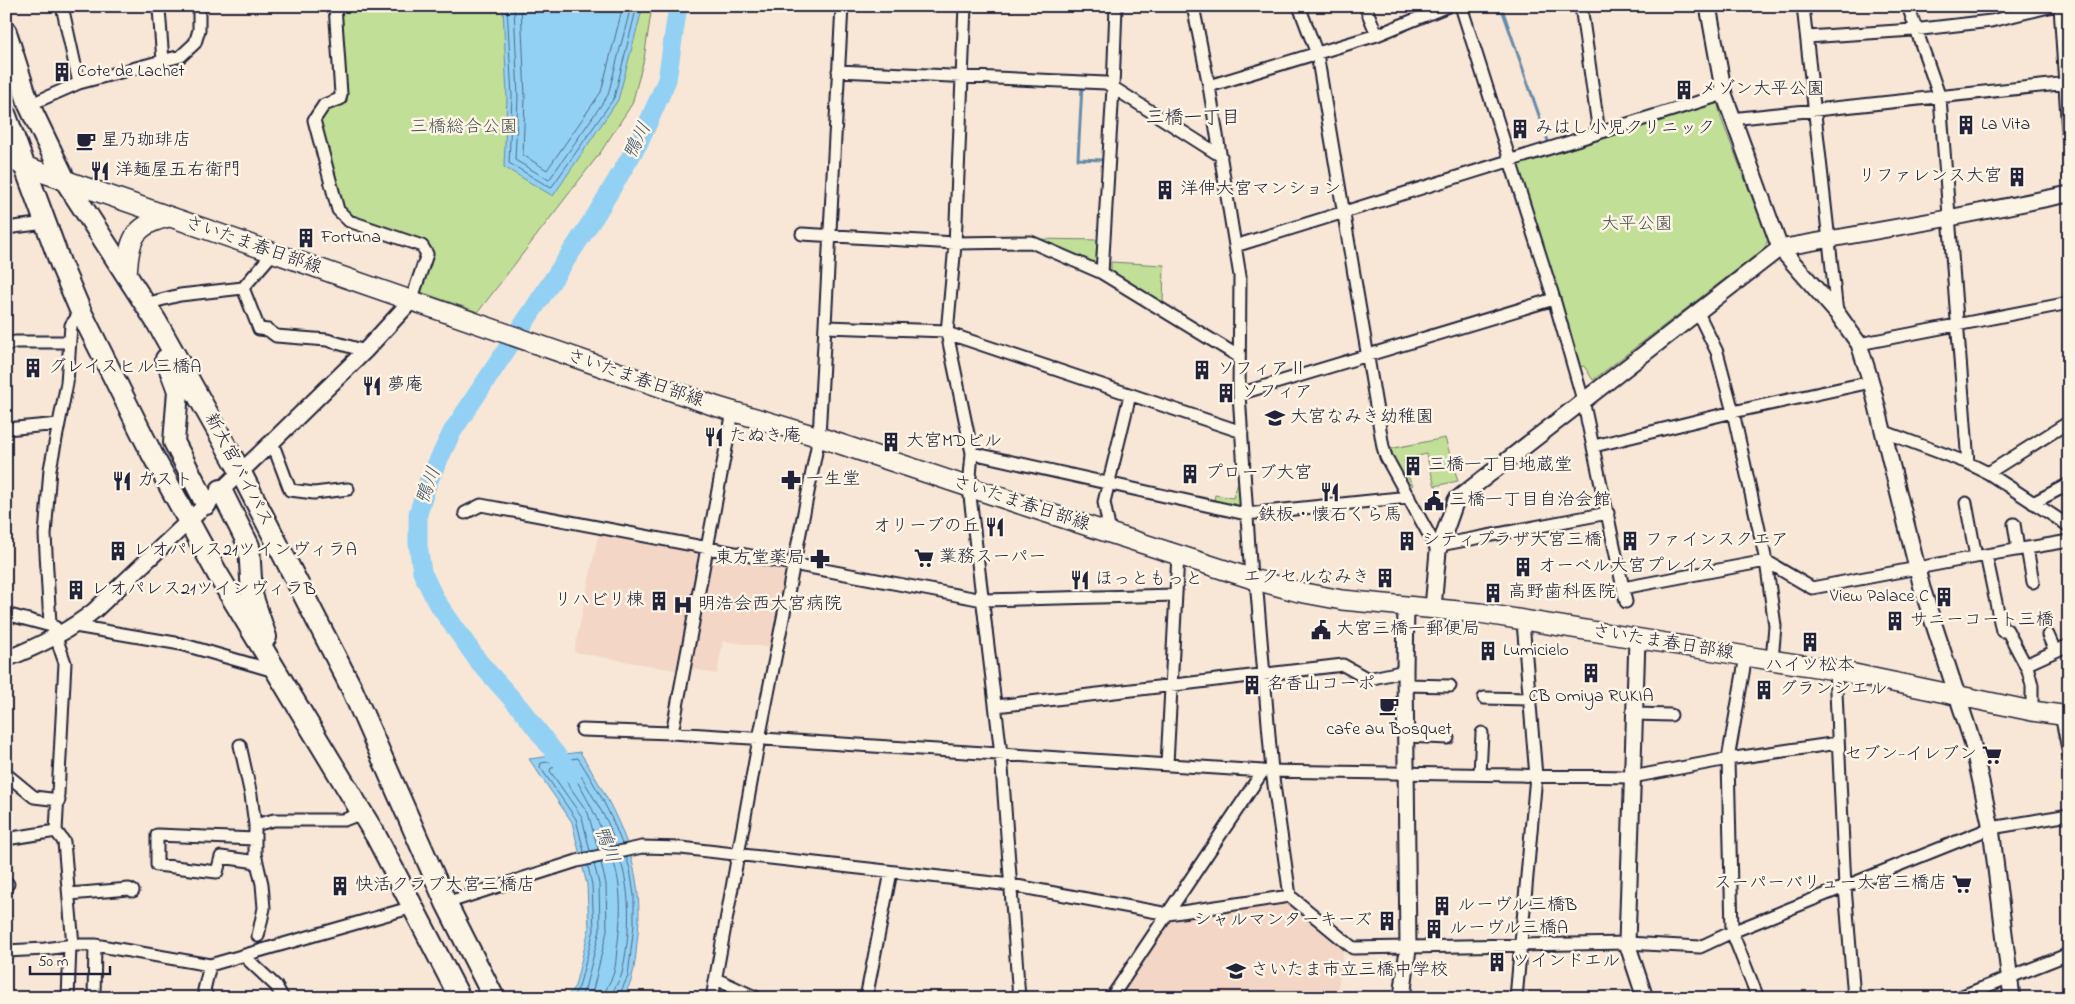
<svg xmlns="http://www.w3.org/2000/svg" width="2075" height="1004" viewBox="0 0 2075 1004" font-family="'Indie Flower','Klee One',sans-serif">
  <rect width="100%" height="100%" fill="#f8e7d7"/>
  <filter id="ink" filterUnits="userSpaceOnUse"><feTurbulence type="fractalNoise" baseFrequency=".02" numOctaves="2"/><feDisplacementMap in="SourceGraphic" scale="10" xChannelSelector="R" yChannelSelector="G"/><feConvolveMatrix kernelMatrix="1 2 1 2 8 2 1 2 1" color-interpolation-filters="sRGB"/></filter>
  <g filter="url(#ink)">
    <path fill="#f3d6c6" d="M 599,532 L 789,569 L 773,648 L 723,641 L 717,674 L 680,666 L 679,671 L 574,652 Z
      M 1293,904 L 1344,945 L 1337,998 L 1114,998 L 1165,923 L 1177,917 Z"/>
    <path fill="#c1df97" stroke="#728069" d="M 339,6 L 652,6 L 644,59 L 632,104 L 600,153 L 478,312 L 418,291 L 430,254 L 352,218 L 341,204 L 319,118 L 325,108 L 339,104 Z
      M 1717,100 L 1721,118 L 1768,239 L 1765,248 L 1593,380 L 1584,366 L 1579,367 L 1516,161 Z
      M 1032,239 L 1101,240 L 1100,268 Z
      M 1111,262 L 1164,265 L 1163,304 L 1111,273 Z
      M 1445,438 L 1458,481 L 1435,486 L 1426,454 L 1404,460 L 1407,475 L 1413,485 L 1409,487 L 1389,449 Z
      M 1241,474 L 1243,510 L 1213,504 L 1215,495 L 1233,498 Z"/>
    <path fill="#93d1f4" stroke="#668baa" d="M 503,6 L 643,6 L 618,100 L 553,196 L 504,167 L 507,97 Z
      M 580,752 C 618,813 647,869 637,943 C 636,954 635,966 632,977 C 631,984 626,991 622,998 L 566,998 L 575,986 L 589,929 L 587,885 L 572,822 L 529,759 Z"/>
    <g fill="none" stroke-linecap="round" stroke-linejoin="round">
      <path stroke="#4f6885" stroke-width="1" d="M 507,6 L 512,97 L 509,163 L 551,188 L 614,98 L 637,6
        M 514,6 L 518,97 L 515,160 L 549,180 L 608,95 L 631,6
        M 521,6 L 525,97 L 523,155 L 547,170 L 601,92 L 623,6
        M 598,849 L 588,813 L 563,777 L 565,773 L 572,773 C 587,797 599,821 608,847
        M 590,851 L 582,817 L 550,771 L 551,768 L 575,765 L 608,823 L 616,846
        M 584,852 L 576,819 L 540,767 L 541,763 L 578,758 C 596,786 611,813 622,844
        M 572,998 L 579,987 L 594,930 L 592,885 L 588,866
        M 580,998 L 585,989 L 600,930 L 599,884 L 594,864
        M 589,998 L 593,990 L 607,931 L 606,884 L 601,863
        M 604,998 C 605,988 611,982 614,972 C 616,965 616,957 617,949 C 621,919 623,889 613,860
        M 612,998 C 612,988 620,982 622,973 C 630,937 632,894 620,859
        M 618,998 L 628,976 L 634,925 L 634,895 L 630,869 L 626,857"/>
      <path stroke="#668baa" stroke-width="3" d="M 1501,6 L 1549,144
        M 1082,86 L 1078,159 L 1104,160"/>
      <path stroke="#93d1f4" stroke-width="19" d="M 572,775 L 521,709 L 479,662 L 436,601 L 422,572 L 418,544 L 418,514 L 428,482 L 452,432 L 597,213 L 640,141 L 667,80 L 678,6"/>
      <defs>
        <path id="minor" d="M 62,6 L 79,83
          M 335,6 L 341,94 L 340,99 L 324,105 L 314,120 L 338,210 L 349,221 L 422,246 L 427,254 L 411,301
          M 965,6 L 955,245 L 947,333 L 972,453 L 969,488 L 1001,754 L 1019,998
          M 1193,6 L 1209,86 L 1240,276 L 1239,394 L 1251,578
          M 1299,6 L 1317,54 L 1383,447 L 1386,457 L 1438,551
          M 1365,6 L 1377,35
          M 1461,6 L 1554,299 L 1583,400 L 1626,602
          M 1581,6 L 1599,133
          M 1803,6 L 1837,313
          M 1908,6 L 1940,98 L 1968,463
          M 2060,6 L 2069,149
          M 159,9 L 163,61
          M 1807,37 L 1913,30 L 1991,21 L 2053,6
          M 838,71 L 1106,83 L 1221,156
          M 1209,86 L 1377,35 L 1448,6
          M 29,105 L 79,83 L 181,56 L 195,43 L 199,30 L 199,6
          M 1731,119 L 2069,83
          M 6,228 L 45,223
          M 802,234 L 955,243 L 1031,242 L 1102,273 L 1238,356
          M 1235,246 L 1724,94
          M 1102,273 L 1113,88 L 1116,6
          M 243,288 L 259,329 L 268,330 L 276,336 L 327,340 L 365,351
          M 145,304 L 180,295 L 243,288 L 273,253
          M 1698,313 L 1717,352 L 1733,412 L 1766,561 L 1775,626 L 1772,660
          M 825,327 L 948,331
          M 947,333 L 1242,432
          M 1859,344 L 2069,303
          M 6,345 L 15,342 L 70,342
          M 1239,394 L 1554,299
          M 6,429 L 59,424
          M 1885,432 L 1968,463 L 1988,473 L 2069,526
          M 272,442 L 290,490 L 314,493 L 348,489
          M 1594,446 L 1733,412 L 1871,382
          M 972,453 L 1246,514 L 1409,497
          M 1988,473 L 2069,422
          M 1966,503 L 1976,557
          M 2033,503 L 2069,484
          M 465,513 L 481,505 L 983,600 L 1176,595
          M 2014,524 L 2018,549
          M 1110,533 L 1104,502 L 1130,395
          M 1440,545 L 1608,513
          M 2027,548 L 2033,582
          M 1986,555 L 2002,631 L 2007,630 L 2028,670 L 2032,685 L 2032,711
          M 1256,580 L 1272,771 L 1290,896
          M 1623,588 L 1766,561 L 1812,588 L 1986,555 L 2069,541
          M 6,614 L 55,627
          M 50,624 L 45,535 L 50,469 L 67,383 L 71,325 L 81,312
          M 75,626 L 181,644 L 278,672
          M 2048,635 L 2055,651
          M 1746,656 L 1728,759 L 1732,932 L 1758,998
          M 2025,665 L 2069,645
          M 1835,670 L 1845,887 L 1854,998
          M 1405,685 L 1450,686
          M 1484,698 L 1529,699
          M 996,706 L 1343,665 L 1368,679 L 1405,671
          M 1635,714 L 1671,715
          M 2061,715 L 2069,754
          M 582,730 L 672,733 L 1263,771 L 1632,777 L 1728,759 L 1838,743
          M 672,733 L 733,411
          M 1406,736 L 1448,738
          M 240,745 L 251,795 L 255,825 L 255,854 L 262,884 L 264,908 L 258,936
          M 1167,764 L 1178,555
          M 6,774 L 34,797 L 59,800
          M 1480,774 L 1482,733
          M 255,825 L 274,820 L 344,820 L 362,813
          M 56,831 L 64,842 L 73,945
          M 6,839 L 56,831 L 65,663 L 56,637
          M 255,839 L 157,835 L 157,865 L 217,872 L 221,857 L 257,862
          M 6,884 L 8,884
          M 69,894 L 129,889 L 133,891
          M 446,903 L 577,861 L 642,847 L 681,848 L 1011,885 L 1168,914 L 1290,896 L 1353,948 L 1627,943 L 1700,947 L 1732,932 L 1991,828 L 2069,815
          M 6,951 L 45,949 L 73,945 L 95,945 L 210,965 L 413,907
          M 244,956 L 276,986 L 283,998
          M 716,979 L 757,998
          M 68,998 L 70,946
          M 94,998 L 95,945
          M 208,998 L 204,990 L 210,965
          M 712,998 L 759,739 L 819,437 L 842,6
          M 866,998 L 891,872
          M 1111,998 L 1263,771
          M 1516,998 L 1536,776 L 1523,622
          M 1957,998 L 2069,954"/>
        <path id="tertiary" d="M 1708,6 L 1724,94 L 1780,248 L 1837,313 L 1859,344 L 1871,382 L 1922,588 L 1972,741 L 1991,828 L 2012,998
          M 1433,608 L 1438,551 L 1456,500 L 1780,248 L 1949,218 L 2069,194
          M 1637,640 L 1627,943 L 1645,998
          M 6,659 C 39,646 68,632 95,610 L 272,442 L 365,351 L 411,301
          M 1402,998 L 1408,948 L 1405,671 L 1406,605"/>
        <path id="primary" d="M 6,157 L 24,166 L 715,406 L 819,437 L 1029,507 L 1256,580 L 1299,592 L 1342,600 L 1480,613 L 1746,656 L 1835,670 L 2032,711 L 2069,716
          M 127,275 C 129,241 132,225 169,217"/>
        <path id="trunk" d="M 6,32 L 29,105 L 65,180 L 156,321 L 240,471 L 351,687 L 446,903 L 494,998
          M 6,116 L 61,265 L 81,312 L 152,454 L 217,573 L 376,836 L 460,998
          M 166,359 L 178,391 L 174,442 L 206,504
          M 221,490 L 249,546 L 252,595 L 266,637"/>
      </defs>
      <use href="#minor" stroke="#22223b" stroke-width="15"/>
      <use href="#tertiary" stroke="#22223b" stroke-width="19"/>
      <use href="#primary" stroke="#22223b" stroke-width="22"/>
      <use href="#trunk" stroke="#22223b" stroke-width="24"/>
      <use href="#minor" stroke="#fcf5e5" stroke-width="11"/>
      <use href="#tertiary" stroke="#fcf5e5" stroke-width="15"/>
      <use href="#primary" stroke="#fcf5e5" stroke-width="19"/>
      <use href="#trunk" stroke="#fcf5e5" stroke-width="20"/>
    </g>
  </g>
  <defs>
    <symbol id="building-bare" viewBox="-9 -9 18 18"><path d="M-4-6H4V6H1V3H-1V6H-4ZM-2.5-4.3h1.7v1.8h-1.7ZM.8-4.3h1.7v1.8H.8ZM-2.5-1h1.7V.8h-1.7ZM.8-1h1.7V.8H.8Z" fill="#22223b" stroke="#fcf5e5" stroke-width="2.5" paint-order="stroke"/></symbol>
    <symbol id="cafe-bare" viewBox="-9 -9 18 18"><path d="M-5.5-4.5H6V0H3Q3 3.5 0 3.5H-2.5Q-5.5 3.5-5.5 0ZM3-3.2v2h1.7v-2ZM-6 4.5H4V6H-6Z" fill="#22223b" stroke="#fcf5e5" stroke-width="2.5" paint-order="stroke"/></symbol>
    <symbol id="restaurant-bare" viewBox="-9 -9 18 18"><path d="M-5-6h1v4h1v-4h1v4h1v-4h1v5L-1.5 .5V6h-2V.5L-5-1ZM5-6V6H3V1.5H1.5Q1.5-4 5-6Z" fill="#22223b" stroke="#fcf5e5" stroke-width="2.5" paint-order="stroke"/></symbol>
    <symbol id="school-bare" viewBox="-9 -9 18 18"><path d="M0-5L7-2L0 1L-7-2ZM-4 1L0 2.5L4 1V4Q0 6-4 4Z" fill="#22223b" stroke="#fcf5e5" stroke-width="2.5" paint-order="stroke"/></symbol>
    <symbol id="pharmacy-bare" viewBox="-9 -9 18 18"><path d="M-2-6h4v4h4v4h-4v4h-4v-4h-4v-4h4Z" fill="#22223b" stroke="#fcf5e5" stroke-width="2.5" paint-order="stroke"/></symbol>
    <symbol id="civic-bare" viewBox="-9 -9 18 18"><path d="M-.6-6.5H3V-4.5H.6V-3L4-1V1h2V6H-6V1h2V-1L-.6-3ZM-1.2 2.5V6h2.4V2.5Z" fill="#22223b" stroke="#fcf5e5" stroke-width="2.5" paint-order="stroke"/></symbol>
    <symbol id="supermarket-bare" viewBox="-9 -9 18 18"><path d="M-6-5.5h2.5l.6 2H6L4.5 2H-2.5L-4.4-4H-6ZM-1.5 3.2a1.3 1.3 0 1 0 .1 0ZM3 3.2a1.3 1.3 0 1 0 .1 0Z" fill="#22223b" stroke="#fcf5e5" stroke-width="2.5" paint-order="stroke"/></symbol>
    <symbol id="hospital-bare" viewBox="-9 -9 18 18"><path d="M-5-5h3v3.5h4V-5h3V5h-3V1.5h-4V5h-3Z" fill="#22223b" stroke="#fcf5e5" stroke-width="2.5" paint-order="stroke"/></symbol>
  </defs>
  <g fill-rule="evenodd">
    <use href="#building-bare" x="48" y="58" width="28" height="28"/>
    <use href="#building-bare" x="1670" y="76" width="28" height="28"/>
    <use href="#building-bare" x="1952" y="111" width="28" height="28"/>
    <use href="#building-bare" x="1506" y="115" width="28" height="28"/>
    <use href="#cafe-bare" x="72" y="127" width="28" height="28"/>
    <use href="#restaurant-bare" x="86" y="157" width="28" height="28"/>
    <use href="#building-bare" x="2003" y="163" width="28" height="28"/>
    <use href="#building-bare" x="1151" y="176" width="28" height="28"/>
    <use href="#building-bare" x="292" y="224" width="28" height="28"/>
    <use href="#building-bare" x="19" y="354" width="28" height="28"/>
    <use href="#building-bare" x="1188" y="356" width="28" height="28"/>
    <use href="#restaurant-bare" x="358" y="372" width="28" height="28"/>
    <use href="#building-bare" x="1212" y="379" width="28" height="28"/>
    <use href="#school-bare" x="1261" y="404" width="28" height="28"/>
    <use href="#restaurant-bare" x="700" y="423" width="28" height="28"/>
    <use href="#building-bare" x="877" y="428" width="28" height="28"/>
    <use href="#building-bare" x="1399" y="452" width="28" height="28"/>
    <use href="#building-bare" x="1176" y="460" width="28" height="28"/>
    <use href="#pharmacy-bare" x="777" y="466" width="28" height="28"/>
    <use href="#restaurant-bare" x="108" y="467" width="28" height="28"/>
    <use href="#restaurant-bare" x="1316" y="478" width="28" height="28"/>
    <use href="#civic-bare" x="1420" y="487" width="28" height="28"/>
    <use href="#restaurant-bare" x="981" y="513" width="28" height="28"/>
    <use href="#building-bare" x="1393" y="527" width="28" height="28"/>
    <use href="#building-bare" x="1616" y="527" width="28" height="28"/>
    <use href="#building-bare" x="104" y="537" width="28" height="28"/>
    <use href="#supermarket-bare" x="910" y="544" width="28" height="28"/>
    <use href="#pharmacy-bare" x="806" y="545" width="28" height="28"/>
    <use href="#building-bare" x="1509" y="553" width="28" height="28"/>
    <use href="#building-bare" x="1371" y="564" width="28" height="28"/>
    <use href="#restaurant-bare" x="1066" y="566" width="28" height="28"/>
    <use href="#building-bare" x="62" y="576" width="28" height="28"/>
    <use href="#building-bare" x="1479" y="579" width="28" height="28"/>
    <use href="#building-bare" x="1930" y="583" width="28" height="28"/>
    <use href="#building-bare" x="645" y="587" width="28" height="28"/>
    <use href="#hospital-bare" x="669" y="591" width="28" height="28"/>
    <use href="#building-bare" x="1881" y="607" width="28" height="28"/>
    <use href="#civic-bare" x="1307" y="616" width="28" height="28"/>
    <use href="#building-bare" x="1796" y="628" width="28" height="28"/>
    <use href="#building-bare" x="1474" y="637" width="28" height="28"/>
    <use href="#building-bare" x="1577" y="659" width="28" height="28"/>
    <use href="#building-bare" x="1238" y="671" width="28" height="28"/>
    <use href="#building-bare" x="1750" y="676" width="28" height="28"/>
    <use href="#cafe-bare" x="1375" y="692" width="28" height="28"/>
    <use href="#supermarket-bare" x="1978" y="741" width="28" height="28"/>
    <use href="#supermarket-bare" x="1948" y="870" width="28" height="28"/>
    <use href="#building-bare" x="326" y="872" width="28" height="28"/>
    <use href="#building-bare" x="1428" y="892" width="28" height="28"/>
    <use href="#building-bare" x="1373" y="907" width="28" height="28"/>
    <use href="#building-bare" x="1420" y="915" width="28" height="28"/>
    <use href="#building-bare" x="1483" y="948" width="28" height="28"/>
    <use href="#school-bare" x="1222" y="957" width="28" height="28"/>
  </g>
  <g text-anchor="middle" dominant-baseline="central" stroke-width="5" stroke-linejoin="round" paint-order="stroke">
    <g font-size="18" fill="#22223b" stroke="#fcf5e5" text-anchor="start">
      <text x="77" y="72">Cote de Lachet</text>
      <text x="1699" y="90">メゾン大平公園</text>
      <text x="1981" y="125">La Vita</text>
      <text x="1535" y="129">みはし小児クリニック</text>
      <text x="101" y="141">星乃珈琲店</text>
      <text x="115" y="171">洋麺屋五右衛門</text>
      <text x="2002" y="177" text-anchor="end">リファレンス大宮</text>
      <text x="1180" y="190">洋伸大宮マンション</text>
      <text x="321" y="238">Fortuna</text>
      <text x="48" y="368">グレイスヒル三橋A</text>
      <text x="1217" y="370">ソフィアⅡ</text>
      <text x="387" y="386">夢庵</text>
      <text x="1241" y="393">ソフィア</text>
      <text x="1290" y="418">大宮なみき幼稚園</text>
      <text x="729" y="437">たぬき庵</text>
      <text x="906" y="442">大宮MDビル</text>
      <text x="1428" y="466">三橋一丁目地蔵堂</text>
      <text x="1205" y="474">プローブ大宮</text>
      <text x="806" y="480">一生堂</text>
      <text x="137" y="481">ガスト</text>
      <text x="1449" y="501">三橋一丁目自治会館</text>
      <text x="1330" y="516" text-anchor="middle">鉄板・懐石くら馬</text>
      <text x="980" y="527" text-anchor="end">オリーブの丘</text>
      <text x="1422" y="541">シティプラザ大宮三橋</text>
      <text x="1645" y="541">ファインスクエア</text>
      <text x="133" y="551">レオパレス21ツインヴィラA</text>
      <text x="939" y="558">業務スーパー</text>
      <text x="805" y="559" text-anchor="end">東方堂薬局</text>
      <text x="1538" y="567">オーベル大宮プレイス</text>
      <text x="1370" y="578" text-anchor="end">エクセルなみき</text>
      <text x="1095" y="580">ほっともっと</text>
      <text x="91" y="590">レオパレス21ツインヴィラB</text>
      <text x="1508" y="593">高野歯科医院</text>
      <text x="1929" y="597" text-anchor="end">View Palace C</text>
      <text x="644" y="601" text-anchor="end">リハビリ棟</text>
      <text x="698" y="605">明浩会西大宮病院</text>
      <text x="1910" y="621">サニーコート三橋</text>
      <text x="1336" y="630">大宮三橋一郵便局</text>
      <text x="1503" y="651">Lumicielo</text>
      <text x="1810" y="666" text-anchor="middle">ハイツ松本</text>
      <text x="1267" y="685">名香山コーポ</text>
      <text x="1779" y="690">グランシエル</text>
      <text x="1591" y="697" text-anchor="middle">CB Omiya RUKIA</text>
      <text x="1389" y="730" text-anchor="middle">cafe au Bosquet</text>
      <text x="1977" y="755" text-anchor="end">セブン-イレブン</text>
      <text x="1947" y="884" text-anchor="end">スーパーバリュー大宮三橋店</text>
      <text x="355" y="886">快活クラブ大宮三橋店</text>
      <text x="1457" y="906">ルーヴル三橋B</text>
      <text x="1372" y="921" text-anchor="end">シャルマンターキーズ</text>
      <text x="1449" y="929">ルーヴル三橋A</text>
      <text x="1512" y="962">ツインドエル</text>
      <text x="1251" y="971">さいたま市立三橋中学校</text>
    </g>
    <g font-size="18" fill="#4a5152" stroke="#fcf5e5">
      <text x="464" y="128">三橋総合公園</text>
      <text x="1637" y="225">大平公園</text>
    </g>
    <g font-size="18" fill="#22223b" stroke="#fcf5e5">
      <text transform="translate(253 246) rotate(19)">さいたま春日部線</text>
      <text transform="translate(635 379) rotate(19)">さいたま春日部線</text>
      <text transform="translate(238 470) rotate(62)">新大宮バイパス</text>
      <text transform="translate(1021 504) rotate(18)">さいたま春日部線</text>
      <text transform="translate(1663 643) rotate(9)">さいたま春日部線</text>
    </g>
    <g font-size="19" fill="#22223b" stroke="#fcf5e5">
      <text x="1193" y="118">三橋一丁目</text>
    </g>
    <g font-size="19" font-style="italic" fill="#445772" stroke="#fcf5e5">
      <text transform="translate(638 141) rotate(-63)">鴨川</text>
      <text transform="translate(429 486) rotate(-69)">鴨川</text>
      <text transform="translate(606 845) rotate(70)">鴨川</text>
    </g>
  </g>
  <rect width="2075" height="1004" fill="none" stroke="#fcf5e5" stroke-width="25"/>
  <rect x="12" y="12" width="2050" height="979" fill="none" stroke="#22223b" stroke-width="2" filter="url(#ink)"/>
  <path d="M30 966v8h80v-8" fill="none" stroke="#22223b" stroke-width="2.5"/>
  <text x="38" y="966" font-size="15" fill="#22223b" stroke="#fcf5e5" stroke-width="4" paint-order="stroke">50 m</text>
</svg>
